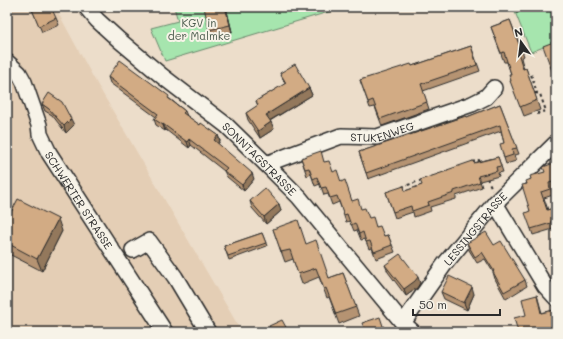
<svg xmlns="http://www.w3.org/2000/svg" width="563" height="339" viewBox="0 0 563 339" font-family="Mali,sans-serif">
  <rect width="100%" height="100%" fill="#ecddca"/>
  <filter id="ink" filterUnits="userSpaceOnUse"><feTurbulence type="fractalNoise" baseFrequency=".025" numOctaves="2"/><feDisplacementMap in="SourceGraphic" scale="8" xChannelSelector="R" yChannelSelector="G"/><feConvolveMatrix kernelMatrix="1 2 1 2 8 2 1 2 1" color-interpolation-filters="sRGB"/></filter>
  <g filter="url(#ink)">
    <path fill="#e4ceb5" d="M 7,7 L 55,7 L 93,77 L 239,327 L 241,332 L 7,332 Z"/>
    <path fill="#a6e5ae" stroke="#68886c" d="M 174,7 L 345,7 L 165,61 L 151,28 L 178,21 Z
      M 513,7 L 556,7 L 556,42 L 531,52 Z"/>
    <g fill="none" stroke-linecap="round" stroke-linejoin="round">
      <defs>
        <g id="minor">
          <path id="s1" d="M 86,7 L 97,20 L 119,40 L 162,76 L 226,125 L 266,164 L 299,197 L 403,323 L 413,332"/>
          <path id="s2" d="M 7,62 L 19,73 L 24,82 L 39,125 L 40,134 L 49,153 L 165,332"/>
          <path id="s3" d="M 266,164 L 341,136 L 377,137 L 472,104 L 486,97 L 494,88"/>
          <path d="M 495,203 L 545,286 L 556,298"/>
          <path d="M 133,250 L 149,241 L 175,277 L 208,332"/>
          <path id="s4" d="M 403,323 L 444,265 L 495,203 L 556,143"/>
        </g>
      </defs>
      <use href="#minor" stroke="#2b2b2b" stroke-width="18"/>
      <path stroke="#2b2b2b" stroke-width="2" stroke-dasharray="3 3" stroke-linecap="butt" d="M 516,13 L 531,7
        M 526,76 L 531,74 L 537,93
        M 535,93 L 540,94 L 546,111 L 538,113 L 538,117
        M 472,162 L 479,160 L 480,163
        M 487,178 L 492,189
        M 402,187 L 449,171"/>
      <use href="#minor" stroke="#f7f3e8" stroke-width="15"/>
    </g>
    <path fill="#b59372" stroke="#2b2b2b" d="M 31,7 L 56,18 L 59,25 L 42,32 Z
      M 226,7 L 232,32 L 212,37 L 209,30 Z
      M 510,20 L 524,56 L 521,58 L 524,69 L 526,68 L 540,110 L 524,116 L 514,90 L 511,81 L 511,74 L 507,62 L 504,62 L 491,27 Z
      M 471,46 L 480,71 L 423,91 L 429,109 L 382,126 L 375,107 L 370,108 L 360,80 L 412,66 Z
      M 280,73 L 309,88 L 312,95 L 270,121 L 274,129 L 260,138 L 248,120 L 246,113 L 258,106 L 256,101 L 285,84 L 283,79 Z
      M 108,77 L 170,99 L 185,111 L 187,116 L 200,125 L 218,135 L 220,141 L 218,144 L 254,179 L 244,191 L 227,177 L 224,171 L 191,145 L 189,148 L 166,130 L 165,131 L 156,125 L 154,119 L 156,117 L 110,83 Z
      M 42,104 L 74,125 L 66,133 L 52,115 L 45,111 Z
      M 500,104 L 519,154 L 514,155 L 516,161 L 506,164 L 504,158 L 504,143 L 501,131 L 368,179 L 359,152 L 467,117 Z
      M 556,156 L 556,187 L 551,189 L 553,195 L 544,198 L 548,210 L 556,207 L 556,226 L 553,227 L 553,229 L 533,235 L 531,229 L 530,211 L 527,184 L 531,179 L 545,172 L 554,163 Z
      M 498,157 L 503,172 L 498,173 L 499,176 L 480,181 L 482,187 L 456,196 L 456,199 L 430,207 L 431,211 L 414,217 L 413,212 L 395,218 L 386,192 L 405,191 L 422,185 L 474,163 Z
      M 301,158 L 324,162 L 341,182 L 352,201 L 361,209 L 384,236 L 388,235 L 395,252 L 376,259 L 372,248 L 369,249 L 365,239 L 361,240 L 357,230 L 354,231 L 350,221 L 346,222 L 339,202 L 332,205 L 328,194 L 324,195 L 320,184 L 315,186 L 311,174 L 307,176 Z
      M 250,201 L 279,204 L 281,211 L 266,224 L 252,208 Z
      M 7,220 L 62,231 L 42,271 L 7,253 Z
      M 273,229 L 306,244 L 329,278 L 343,273 L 359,316 L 339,324 L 329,297 L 327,298 L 319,277 L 302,284 L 293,259 L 285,262 Z
      M 262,233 L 267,246 L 229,260 L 224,246 Z
      M 467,243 L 494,245 L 525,280 L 527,286 L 506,299 L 495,279 L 493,272 L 485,259 L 477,263 L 469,250 Z
      M 385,265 L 420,283 L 417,288 L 406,296 L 388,272 Z
      M 441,292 L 474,294 L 467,310 L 444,299 Z
      M 537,295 L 542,313 L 554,310 L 556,316 L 556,332 L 518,332 Z"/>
    <path fill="#93785c" stroke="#2b2b2b" d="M 225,7 L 226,7 L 232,32 L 230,25 Z
      M 309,88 L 312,95 L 269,121 L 266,115 Z
      M 71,119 L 74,125 L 66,133 L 64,126 Z
      M 271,122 L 274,129 L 260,138 L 258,131 Z
      M 163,124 L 166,130 L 165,131 L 163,125 Z
      M 218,135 L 220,141 L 216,146 L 214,140 Z
      M 189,139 L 191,145 L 189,148 L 187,142 Z
      M 252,173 L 254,179 L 244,191 L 242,185 Z
      M 279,204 L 281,211 L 266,224 L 264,217 Z
      M 58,219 L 62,231 L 42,271 L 37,259 Z
      M 418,277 L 420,283 L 417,288 L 406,296 L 404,289 Z
      M 472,287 L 474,294 L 467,310 L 464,303 Z"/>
    <path fill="#d2ab84" stroke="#2b2b2b" d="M 31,7 L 51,7 L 56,18 L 39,26 Z
      M 204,7 L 225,7 L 230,25 L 209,30 Z
      M 510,20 L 520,47 L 517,49 L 523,69 L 526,68 L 537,100 L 520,107 L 510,81 L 511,81 L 509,74 L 511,74 L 504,52 L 501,53 L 491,27 Z
      M 556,41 L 556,82 L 543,46 Z
      M 471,46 L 477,65 L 421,84 L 427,102 L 380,119 L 373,100 L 368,102 L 360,80 L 411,64 L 412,66 Z
      M 120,60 L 169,96 L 168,98 L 185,111 L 183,113 L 200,125 L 201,123 L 218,135 L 214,140 L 252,173 L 242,185 L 224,171 L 227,168 L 189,139 L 187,142 L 163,124 L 163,125 L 154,119 L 158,114 L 108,77 Z
      M 295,64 L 309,88 L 266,115 L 271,122 L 258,131 L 246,113 L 258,105 L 256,101 L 286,83 L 280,73 Z
      M 49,93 L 62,102 L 71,119 L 64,126 L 49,109 L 42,104 Z
      M 500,104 L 517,148 L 512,149 L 513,155 L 504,158 L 500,144 L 504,143 L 500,125 L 366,173 L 359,152 L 466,116 L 467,117 Z
      M 321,151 L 324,162 L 329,161 L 333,172 L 337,170 L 341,182 L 345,180 L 352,201 L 358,199 L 361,209 L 365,208 L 369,218 L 373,217 L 376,227 L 380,226 L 384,236 L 388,235 L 392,245 L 374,252 L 370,241 L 366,242 L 363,232 L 359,234 L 355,223 L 351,225 L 347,214 L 344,215 L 337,196 L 330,198 L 326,187 L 321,188 L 317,177 L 313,179 L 309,168 L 305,169 L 301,158 Z
      M 556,156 L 556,181 L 549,183 L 550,189 L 541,192 L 547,210 L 556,207 L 556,220 L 551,221 L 551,223 L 531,229 L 525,213 L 530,211 L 522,185 L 527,184 L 526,181 L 531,179 L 530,176 L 545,172 L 543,167 L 554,163 L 552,158 Z
      M 498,157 L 501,166 L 496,167 L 497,171 L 478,176 L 480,182 L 454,191 L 454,193 L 428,202 L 429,205 L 412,211 L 411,206 L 393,212 L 386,192 L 404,186 L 405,191 L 422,185 L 420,180 L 447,171 L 447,170 L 473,161 L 474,163 Z
      M 265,188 L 279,204 L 264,217 L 250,201 Z
      M 18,199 L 58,219 L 37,259 L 7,243 L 7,220 Z
      M 298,220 L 306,244 L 316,240 L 329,278 L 343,273 L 356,307 L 336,314 L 326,288 L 324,289 L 316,268 L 298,274 L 290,250 L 281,252 L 273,229 Z
      M 486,232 L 494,245 L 501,241 L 525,280 L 504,292 L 493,272 L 494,271 L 482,252 L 475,257 L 467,243 Z
      M 262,233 L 266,243 L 228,256 L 224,246 Z
      M 400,254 L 418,277 L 415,281 L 404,289 L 385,265 Z
      M 449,276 L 472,287 L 464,303 L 441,292 Z
      M 537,295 L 541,313 L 554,310 L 556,318 L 556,332 L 553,332 L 552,329 L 540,332 L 518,332 L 514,318 L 526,315 L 522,299 Z
      M 380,317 L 385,332 L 366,332 L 362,323 Z
      M 282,320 L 288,331 L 285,332 L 273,332 L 269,326 Z
      M 465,330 L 468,332 L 458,332 Z"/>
  </g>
  <g text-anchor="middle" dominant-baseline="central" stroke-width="4" stroke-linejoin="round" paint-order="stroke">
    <g font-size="11" fill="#4a5a4c" stroke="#f7f3e8">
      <text x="199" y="22">KGV in<tspan x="199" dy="13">der Malmke</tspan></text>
    </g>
    <g font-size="11" fill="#2b2b2b" stroke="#f7f3e8">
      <text stroke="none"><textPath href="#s3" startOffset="122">STUKENWEG</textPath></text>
      <text stroke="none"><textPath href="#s1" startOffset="231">SONNTAGSTRASSE</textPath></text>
      <text stroke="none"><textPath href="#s2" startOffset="158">SCHWERTER STRASSE</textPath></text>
      <text stroke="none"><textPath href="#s4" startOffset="119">LESSINGSTRASSE</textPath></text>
    </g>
  </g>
  <rect width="563" height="339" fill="none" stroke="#f7f3e8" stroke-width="24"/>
  <rect x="12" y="12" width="539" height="315" fill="none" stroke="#2b2b2b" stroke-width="1.5" filter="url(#ink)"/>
  <g transform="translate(521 42) rotate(346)" stroke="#f7f3e8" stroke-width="3" paint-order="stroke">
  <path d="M0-3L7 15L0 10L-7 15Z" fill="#2b2b2b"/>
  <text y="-6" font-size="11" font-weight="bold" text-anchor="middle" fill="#2b2b2b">N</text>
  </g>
  <path d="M413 309v6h87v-6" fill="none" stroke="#2b2b2b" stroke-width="2"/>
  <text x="419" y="309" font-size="12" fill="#2b2b2b" stroke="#f7f3e8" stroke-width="3" paint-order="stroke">50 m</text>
</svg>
